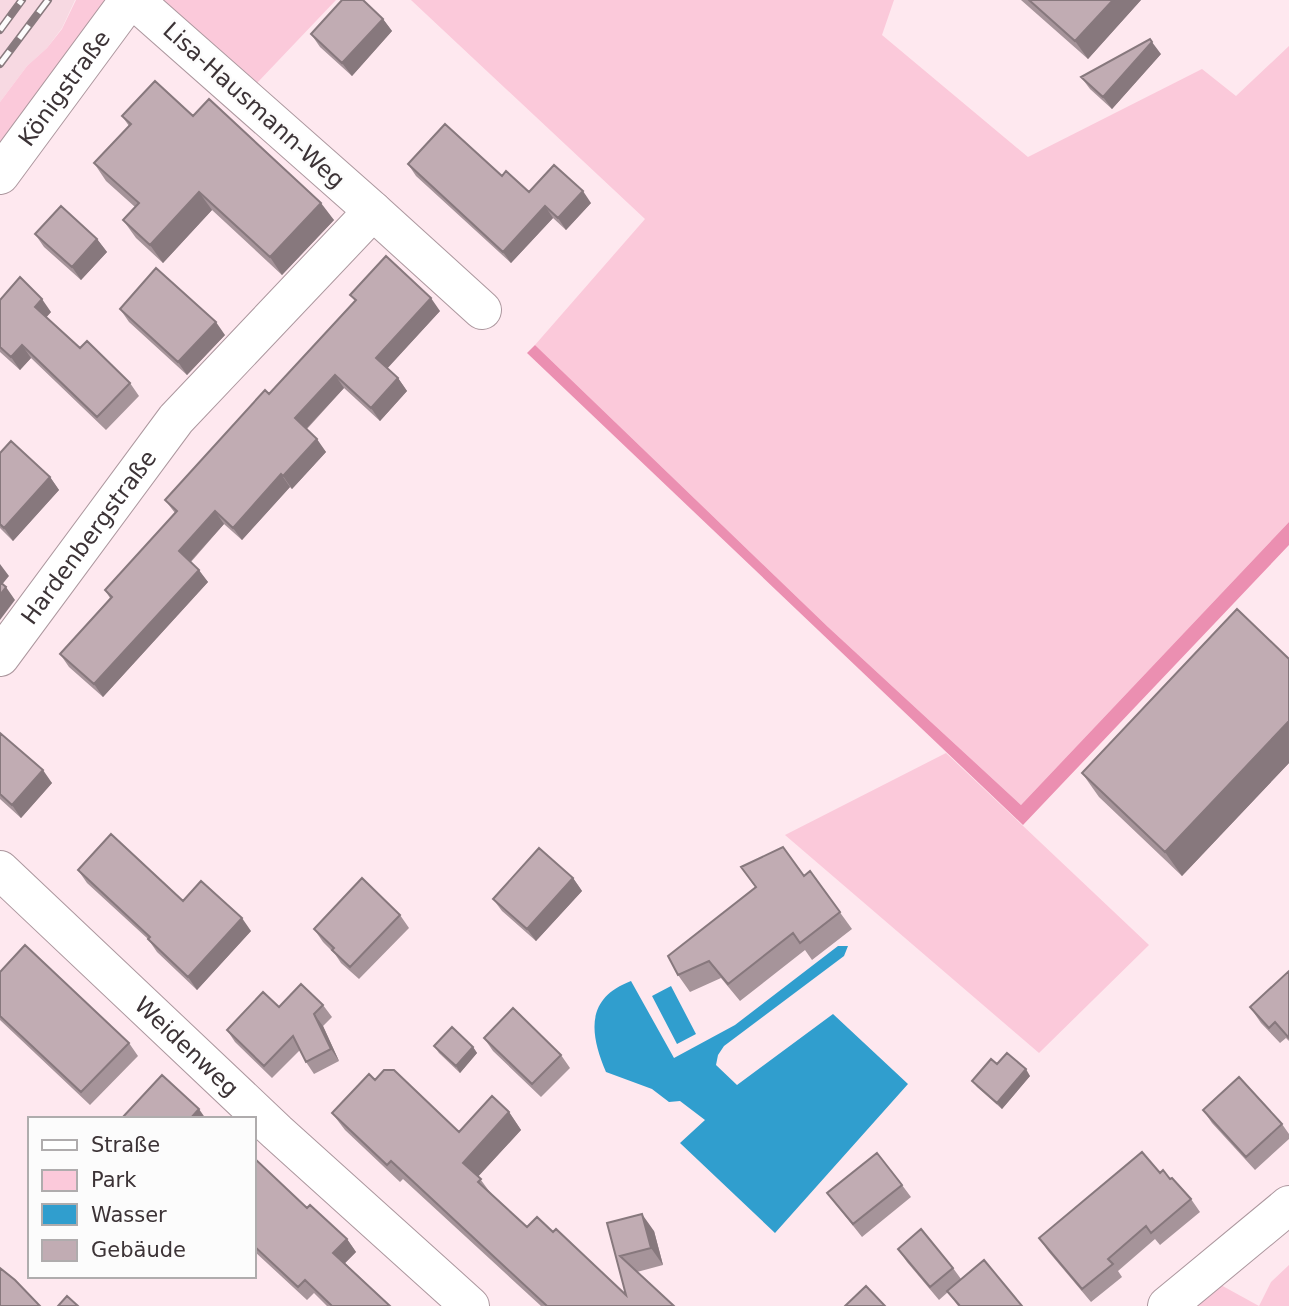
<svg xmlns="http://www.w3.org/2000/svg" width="1289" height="1306" viewBox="0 0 1289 1306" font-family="'DejaVu Sans',sans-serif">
  <rect width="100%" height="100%" fill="#fee8ef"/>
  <path fill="#f7d9e2" d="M 0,0 L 75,0 L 62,28 L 47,48 L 27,66 L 0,102 Z"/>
  <path fill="#fbc9da" d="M 76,0 L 109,0 L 0,148 L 0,102 L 27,66 L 47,48 L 62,29 Z
    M 162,0 L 336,0 L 257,83 Z
    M 411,0 L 894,0 L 882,35 L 1028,157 L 1202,69 L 1236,96 L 1289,46 L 1289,522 L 1021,805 L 828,627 L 535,345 L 645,219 Z
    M 946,753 L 1149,945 L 1039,1053 L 785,835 Z
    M 1289,1265 L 1289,1306 L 1192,1306 L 1219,1284 L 1259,1306 L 1271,1282 Z"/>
  <path fill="#eb8fb1" d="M 535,345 L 828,627 L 1021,805 L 1289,522 L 1289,545 L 1023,825 L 527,353 Z"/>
  <path fill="#309ece" d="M 838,946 L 848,946 L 844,956 L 724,1046 L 718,1055 L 716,1065 L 737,1085 L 833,1014 L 908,1084 L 775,1233 L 680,1143 L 705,1120 L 680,1101 L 669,1102 L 652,1089 L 606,1072 C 589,1032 586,998 631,981 L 674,1058 L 735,1025 Z
    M 671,986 L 696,1034 L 677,1044 L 652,996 Z"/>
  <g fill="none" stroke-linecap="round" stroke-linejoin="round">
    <defs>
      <g id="minor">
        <path id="s1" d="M 0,175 L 129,0"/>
        <path d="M 373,211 L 482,310"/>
        <path id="s2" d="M 0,657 L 176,419 L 373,211 L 134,0"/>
        <path id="s3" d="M 0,870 L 277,1132 L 470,1306"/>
        <path d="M 1167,1306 L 1289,1205"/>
      </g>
    </defs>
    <use href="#minor" stroke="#ac979e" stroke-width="40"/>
    <use href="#minor" stroke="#fff" stroke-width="38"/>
    <defs>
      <path id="rail" d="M 0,30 L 22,0
        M 0,64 L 48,0"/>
    </defs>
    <use href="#rail" stroke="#887a7e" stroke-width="8"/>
    <use href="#rail" stroke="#fcfcfc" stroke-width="5" stroke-dasharray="16" stroke-linecap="butt"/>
  </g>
  <path fill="#a6949a" d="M 1021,0 L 1141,0 L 1088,59 Z
    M 383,19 L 392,31 L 352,76 L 320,47 L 311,34 Z
    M 1161,54 L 1112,109 L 1090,89 L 1081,77 Z
    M 122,116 L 193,116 L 334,220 L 282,275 L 212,210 L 163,263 L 136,238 L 123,220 L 135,207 L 106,181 L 94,163 L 129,126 Z
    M 408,164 L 502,176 L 529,192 L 591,203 L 566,230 L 553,218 L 511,263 L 416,176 Z
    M 35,234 L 97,239 L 107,252 L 81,280 L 44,247 Z
    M 350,295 L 440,311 L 387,368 L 398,378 L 407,391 L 380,421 L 344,388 L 307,429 L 326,452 L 292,489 L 290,487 L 242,540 L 224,524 L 191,562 L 208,582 L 103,697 L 69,667 L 60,654 L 110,598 L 105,590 L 175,513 L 165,500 L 269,394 L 355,301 Z
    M 0,300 L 51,312 L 46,317 L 80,348 L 130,383 L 139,396 L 106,430 L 31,358 L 20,370 L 0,352 Z
    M 120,309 L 225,335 L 187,375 L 129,322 Z
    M 0,453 L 50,477 L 59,490 L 13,541 L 0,528 Z
    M 1289,659 L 1289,763 L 1182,876 L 1099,797 L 1082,773 Z
    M 0,733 L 52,783 L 21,818 L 0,799 Z
    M 741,867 L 804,876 L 810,871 L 852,929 L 812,960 L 805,950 L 740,1001 L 721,978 L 690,992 L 678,975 L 755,887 Z
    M 78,870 L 183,901 L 251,931 L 197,990 L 157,952 L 148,939 L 87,883 Z
    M 573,878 L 582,891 L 536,941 L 502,911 L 493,899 Z
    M 400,915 L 409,928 L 359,979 L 341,963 L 335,954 L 323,942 L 314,929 Z
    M 1289,971 L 1289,1041 L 1286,1038 L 1280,1043 L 1261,1023 L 1250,1007 Z
    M 0,972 L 129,1043 L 138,1056 L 90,1105 L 0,1020 Z
    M 323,1005 L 332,1017 L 323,1026 L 339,1061 L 314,1074 L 306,1062 L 300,1050 L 272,1078 L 235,1042 L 227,1030 L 279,1007 Z
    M 484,1038 L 561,1055 L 570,1068 L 541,1097 L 493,1051 Z
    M 434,1046 L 473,1047 L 477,1053 L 460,1073 L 439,1053 Z
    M 997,1064 L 1030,1076 L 1002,1109 L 977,1087 L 972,1081 Z
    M 375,1080 L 459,1132 L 509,1112 L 521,1130 L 478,1176 L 492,1195 L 527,1227 L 626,1295 L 607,1223 L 654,1231 L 663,1265 L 637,1272 L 674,1306 L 541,1306 L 403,1179 L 400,1182 L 345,1130 L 332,1113 Z
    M 1203,1110 L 1282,1124 L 1289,1134 L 1289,1139 L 1255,1170 L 1212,1123 Z
    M 254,1158 L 307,1208 L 347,1239 L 356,1252 L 345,1263 L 390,1306 L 327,1306 L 314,1293 L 307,1300 L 254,1251 Z
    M 1160,1173 L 1170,1179 L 1191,1199 L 1200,1212 L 1160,1245 L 1155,1239 L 1118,1271 L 1122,1277 L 1091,1302 L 1048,1251 L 1039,1238 Z
    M 902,1185 L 911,1197 L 862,1237 L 827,1193 Z
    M 898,1249 L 953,1268 L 961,1279 L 1022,1306 L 958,1306 L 948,1292 L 939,1300 L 907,1262 Z"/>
  <path fill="#87787d" d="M 1113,0 L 1141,0 L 1088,59 L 1075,41 Z
    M 383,19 L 392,31 L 352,76 L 342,63 Z
    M 1152,42 L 1161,54 L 1112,109 L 1103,97 Z
    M 583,191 L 591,203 L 566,230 L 558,218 Z
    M 199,192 L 212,210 L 163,263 L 150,245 Z
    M 321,203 L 334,220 L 282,275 L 270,257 Z
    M 545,206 L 553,218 L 511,263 L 503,252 Z
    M 97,239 L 107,252 L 81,280 L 72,267 Z
    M 431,298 L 440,311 L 385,371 L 376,358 Z
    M 42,299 L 51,312 L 44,320 L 35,307 Z
    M 216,322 L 225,335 L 187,375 L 178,362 Z
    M 22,345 L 31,358 L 20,370 L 11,357 Z
    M 335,375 L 344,388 L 304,431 L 295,418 Z
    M 398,378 L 407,391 L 380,421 L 371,408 Z
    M 317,439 L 326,452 L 292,489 L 283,476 Z
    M 281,474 L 290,487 L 242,540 L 233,528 Z
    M 50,477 L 59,490 L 13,541 L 4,528 Z
    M 215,511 L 224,524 L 188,564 L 179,551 Z
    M 0,564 L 9,576 L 0,587 Z
    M 199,570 L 208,582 L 103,697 L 94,684 Z
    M 6,587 L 15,600 L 0,620 L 0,595 Z
    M 1289,721 L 1289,763 L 1182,876 L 1165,852 Z
    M 43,770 L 52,783 L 21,818 L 12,805 Z
    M 573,878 L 582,891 L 536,941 L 527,929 Z
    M 242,918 L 251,931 L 197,990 L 188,977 Z
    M 314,1014 L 323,1026 L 339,1061 L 331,1049 Z
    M 473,1047 L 477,1053 L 460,1073 L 456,1066 Z
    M 1026,1069 L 1030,1076 L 1002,1109 L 997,1103 Z
    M 199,1109 L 206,1119 L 190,1119 Z
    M 509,1112 L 521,1130 L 475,1180 L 463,1163 Z
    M 642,1214 L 654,1231 L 663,1265 L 651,1248 Z
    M 347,1239 L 356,1252 L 342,1266 L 333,1253 Z"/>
  <path fill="#c1acb3" stroke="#87787d" stroke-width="2" d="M 342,0 L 363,0 L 383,19 L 342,63 L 311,34 Z
    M 1029,0 L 1113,0 L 1075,41 Z
    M 1150,39 L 1152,42 L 1103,97 L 1081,77 Z
    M 155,81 L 193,116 L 209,99 L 321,203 L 270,257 L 199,192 L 150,245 L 123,220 L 139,203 L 94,163 L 131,124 L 122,116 Z
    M 445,124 L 502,176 L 506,171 L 529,192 L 554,165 L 583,191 L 558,218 L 545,206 L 503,252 L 408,164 Z
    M 61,206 L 97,239 L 72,267 L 35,234 Z
    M 386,256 L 431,298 L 376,358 L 398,378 L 371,408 L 335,375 L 295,418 L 317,439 L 283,476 L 281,474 L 233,528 L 215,511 L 179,551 L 199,570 L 94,684 L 60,654 L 112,597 L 105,590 L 177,511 L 165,500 L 265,390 L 269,394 L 356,300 L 350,295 Z
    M 156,268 L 216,322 L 178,362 L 120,309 Z
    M 20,277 L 42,299 L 35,307 L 80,348 L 87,341 L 130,383 L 97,417 L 22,345 L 11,357 L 0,347 L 0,300 Z
    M 11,441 L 50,477 L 4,528 L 0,524 L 0,453 Z
    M 0,582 L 6,587 L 0,595 Z
    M 1237,609 L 1289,659 L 1289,721 L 1165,852 L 1082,773 Z
    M 0,733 L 43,770 L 12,805 L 0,794 Z
    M 111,834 L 183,901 L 201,881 L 242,918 L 188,977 L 148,939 L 150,937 L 78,870 Z
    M 783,847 L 804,876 L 810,871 L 840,912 L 800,943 L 793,933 L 728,984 L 709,961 L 678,975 L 668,956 L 756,887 L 741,867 Z
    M 539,848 L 573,878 L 527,929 L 493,899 Z
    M 362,878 L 400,915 L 350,967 L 332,950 L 334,948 L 314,929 Z
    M 25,945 L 129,1043 L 81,1092 L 0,1016 L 0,972 Z
    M 1289,971 L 1289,1038 L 1275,1022 L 1269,1028 L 1250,1007 Z
    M 301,984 L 323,1005 L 314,1014 L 331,1049 L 306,1062 L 293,1036 L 264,1066 L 227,1030 L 263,992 L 279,1007 Z
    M 513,1008 L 561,1055 L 532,1084 L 484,1038 Z
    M 452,1027 L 473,1047 L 456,1066 L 434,1046 Z
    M 1007,1053 L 1026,1069 L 997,1103 L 972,1081 L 991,1059 L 997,1064 Z
    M 384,1070 L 394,1070 L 459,1132 L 492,1096 L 509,1112 L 463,1163 L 481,1179 L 478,1182 L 527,1227 L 537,1217 L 553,1232 L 556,1229 L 626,1295 L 607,1223 L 642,1214 L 651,1248 L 620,1256 L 674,1306 L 547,1306 L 391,1161 L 387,1165 L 332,1113 L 369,1074 L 375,1080 Z
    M 162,1075 L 199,1109 L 190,1119 L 121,1119 Z
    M 1239,1077 L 1282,1124 L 1246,1157 L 1203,1110 Z
    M 1142,1152 L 1160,1173 L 1163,1170 L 1170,1179 L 1172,1178 L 1191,1199 L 1151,1233 L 1146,1226 L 1108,1259 L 1113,1264 L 1082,1289 L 1039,1238 Z
    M 877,1153 L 902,1185 L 853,1224 L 827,1193 Z
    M 254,1158 L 307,1208 L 310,1205 L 347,1239 L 333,1253 L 390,1306 L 332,1306 L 305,1280 L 298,1287 L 254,1246 Z
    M 921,1229 L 953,1268 L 930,1287 L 898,1249 Z
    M 984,1260 L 1022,1306 L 960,1306 L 947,1291 Z
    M 0,1268 L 15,1280 L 40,1306 L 0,1306 Z
    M 866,1286 L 885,1306 L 845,1306 Z
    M 67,1296 L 78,1306 L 58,1306 Z"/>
  <g text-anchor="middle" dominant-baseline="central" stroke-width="5" stroke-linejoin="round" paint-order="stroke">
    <g font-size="23" fill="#3c3336" stroke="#fcfcfc">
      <text stroke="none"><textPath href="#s1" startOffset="108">Königstraße</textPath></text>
      <text transform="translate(254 105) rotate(42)">Lisa-Hausmann-Weg</text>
      <text stroke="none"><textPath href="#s2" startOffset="149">Hardenbergstraße</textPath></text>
      <text stroke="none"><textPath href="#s3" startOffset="257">Weidenweg</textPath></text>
    </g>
  </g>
  <rect x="28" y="1117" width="228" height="161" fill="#fcfcfc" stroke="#afacad" stroke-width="2"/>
  <rect x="42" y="1140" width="35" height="10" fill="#ffffff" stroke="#afacad" stroke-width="2"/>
  <text x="91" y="1152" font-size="21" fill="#3c3336">Straße</text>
  <rect x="42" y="1170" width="35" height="21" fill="#fbc9da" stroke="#afacad" stroke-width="2"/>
  <text x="91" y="1187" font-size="21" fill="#3c3336">Park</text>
  <rect x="42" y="1204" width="35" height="21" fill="#309ece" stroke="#afacad" stroke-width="2"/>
  <text x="91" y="1222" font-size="21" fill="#3c3336">Wasser</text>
  <rect x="42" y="1240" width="35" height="21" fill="#c1acb3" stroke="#afacad" stroke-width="2"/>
  <text x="91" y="1257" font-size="21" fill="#3c3336">Gebäude</text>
</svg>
